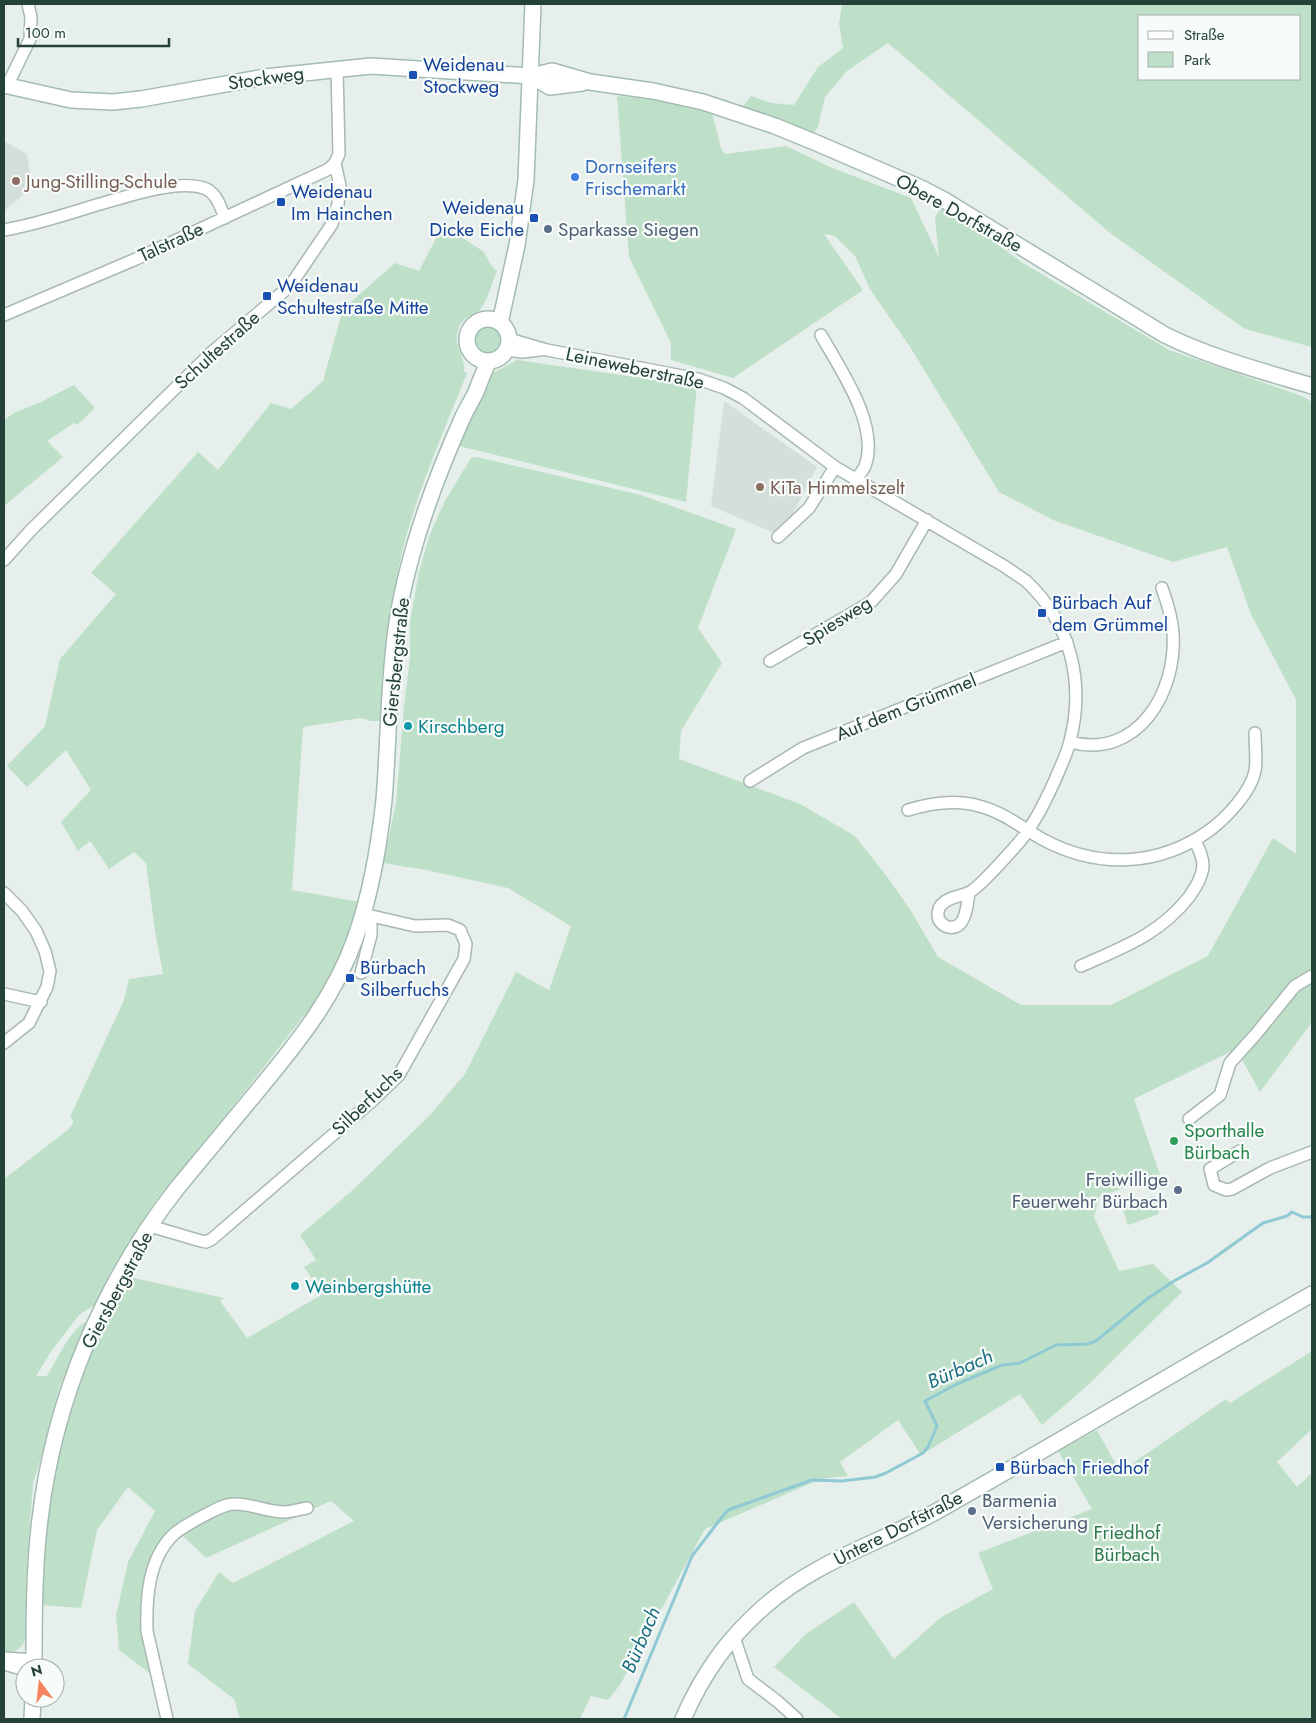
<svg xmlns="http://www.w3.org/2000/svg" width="1316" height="1723" viewBox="0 0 1316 1723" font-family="Jost,sans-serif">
  <rect width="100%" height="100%" fill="#e6efeb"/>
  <path fill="#d4dfda" d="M 4,141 L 27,154 L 30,173 L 28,189 L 21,197 L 4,211 Z
    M 724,401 L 817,467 L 790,519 L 774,533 L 711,506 Z"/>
  <path fill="#bfe0c8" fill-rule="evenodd" d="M 842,4 L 1312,4 L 1312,347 L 1245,329 L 1110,233 L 888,43 L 847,71 L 825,97 L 818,127 L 811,137 L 765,121 L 743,106 L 751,96 L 771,103 L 794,105 L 818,67 L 843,48 L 839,23 ZM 1140,16 L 1300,16 L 1300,79 L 1140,79 Z
    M 617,96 L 669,101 L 712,112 L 721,148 L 725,154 L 786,146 L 830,167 L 911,198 L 939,257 L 935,217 L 943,205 L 1023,263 L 1169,350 L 1302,396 L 1312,402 L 1312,1022 L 1260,1092 L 1236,1049 L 1134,1099 L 1160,1175 L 1099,1197 L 1094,1217 L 1119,1271 L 1153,1264 L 1182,1292 L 1088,1385 L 1042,1425 L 1020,1394 L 921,1455 L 898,1420 L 840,1462 L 848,1476 L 821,1479 L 705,1529 L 620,1685 L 608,1700 L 591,1696 L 580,1719 L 240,1719 L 234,1699 L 188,1664 L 195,1611 L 219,1572 L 233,1583 L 354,1521 L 331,1501 L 206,1558 L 181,1534 L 158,1561 L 154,1587 L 154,1643 L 151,1674 L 119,1650 L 116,1616 L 128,1562 L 155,1511 L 128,1487 L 97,1530 L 81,1608 L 41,1605 L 44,1553 L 54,1476 L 72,1403 L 93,1342 L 125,1276 L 224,1298 L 220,1301 L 247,1338 L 323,1294 L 304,1267 L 316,1260 L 300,1235 L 355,1188 L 430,1115 L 465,1074 L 516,972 L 549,990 L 571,926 L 508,888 L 426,870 L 383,863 L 396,804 L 404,706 L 410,658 L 410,621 L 419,572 L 430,534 L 445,501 L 471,458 L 477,457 L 641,495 L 736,529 L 698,628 L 722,663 L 681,731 L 679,759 L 800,804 L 855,836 L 888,878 L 911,911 L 938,957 L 1021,1005 L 1111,1005 L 1208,956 L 1273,838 L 1296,854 L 1296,700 L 1251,614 L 1227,547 L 1173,562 L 1053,520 L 999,492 L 910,347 L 870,289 L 855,256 L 835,236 L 824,234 L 863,290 L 733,378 L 671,360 L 671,343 L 629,257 Z
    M 443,225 L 484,252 L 491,265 L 497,271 C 492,282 489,297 482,307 C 475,318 461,313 457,334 C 455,348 466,359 464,372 L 467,373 C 441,439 410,506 397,576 C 388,624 387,672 384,721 L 371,721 L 361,718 L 303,727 L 292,890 L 360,902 L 352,930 L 334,977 L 245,1091 L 154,1203 L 110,1273 L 95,1305 L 80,1314 L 52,1350 L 36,1376 L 47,1376 C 57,1360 71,1327 88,1321 L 60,1386 L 40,1461 L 33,1483 L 27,1564 L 25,1640 C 21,1650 15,1652 4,1653 L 4,1179 L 69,1129 L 74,1121 L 70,1117 L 124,1000 L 129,979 L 163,974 L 155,931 L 146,863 L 134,852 L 109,869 L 90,841 L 78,851 L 61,822 L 91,790 L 66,750 L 27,787 L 7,766 L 45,726 L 60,659 L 116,594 L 91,573 L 198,452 L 218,470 L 271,403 L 291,409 L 323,381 L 343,309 L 395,263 L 419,271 Z
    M475 340a13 13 0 1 1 26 0a13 13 0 1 1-26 0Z
    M 517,360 L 697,386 L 686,502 L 459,446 L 493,373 Z
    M 74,385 L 95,408 L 77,425 L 74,423 L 47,441 L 63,457 L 4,506 L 4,420 L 14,413 L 41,402 Z
    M 1153,1196 L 1159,1214 L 1128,1225 L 1122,1207 Z
    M 1312,1351 L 1312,1429 L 1277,1462 L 1297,1487 L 1312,1473 L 1312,1719 L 842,1719 L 774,1667 L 806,1634 L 854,1602 L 894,1659 L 940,1618 L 993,1589 L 978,1553 L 1092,1509 L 1058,1451 L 1097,1430 L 1120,1472 L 1226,1399 L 1230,1403 Z"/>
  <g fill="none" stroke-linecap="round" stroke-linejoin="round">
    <path stroke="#8ec9d4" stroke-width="3" d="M 624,1719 L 692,1556 L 722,1517 L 728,1510 L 812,1480 L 842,1481 L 875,1477 L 886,1473 L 923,1453 L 928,1447 L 937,1426 L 925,1401 L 957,1384 L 1002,1365 L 1020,1363 L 1056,1345 L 1087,1344 L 1096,1341 L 1147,1299 L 1174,1281 L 1207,1263 L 1263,1223 L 1287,1216 L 1292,1212 L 1303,1217 L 1312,1217"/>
    <defs>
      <path id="street" d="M 7,86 L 30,39 L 31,17 L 28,4
        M 4,230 C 40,224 75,211 110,201 C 136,194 177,180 204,188 C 217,193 220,206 225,218
        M 4,315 L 136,259 L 329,169 L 335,163
        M 821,335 C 840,369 880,425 865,466 C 863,471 859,475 856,479
        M 509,339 L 547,350 L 698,379 L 724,388 L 743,398 L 835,467 L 1004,566 C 1011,571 1019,576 1026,581 C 1071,623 1085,683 1070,741 C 1067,754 1060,768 1055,780 C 1044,804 1032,829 1014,848 C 1006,857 978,889 968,893 C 959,897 948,897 941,905 C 938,909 937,915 939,920 C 941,923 944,926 948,927 C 966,931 967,905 969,893
        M 506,350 L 522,352 L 540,350
        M 778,537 L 809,508 L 835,467
        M 4,560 L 31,530 L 211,353 L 290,286 L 332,224 L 338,204 L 340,186 L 335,163 L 339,154 L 337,68
        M 770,661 L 871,602 L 896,574 L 927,520
        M 1070,742 C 1137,760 1177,693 1173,633 C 1172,618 1167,602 1162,588
        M 750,781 L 803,748 L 1067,642
        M 908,810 C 931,803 955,799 979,806 C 1003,812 1021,827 1042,839 C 1097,869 1159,867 1210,830 C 1226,818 1251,792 1255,771 C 1257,760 1255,745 1255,733
        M 4,893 L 22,911 L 36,931 L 45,951 L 50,971 L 47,987 L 29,1023 L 4,1043
        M 1081,966 C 1123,947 1159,935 1189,897 C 1195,888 1202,878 1203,866 C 1203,857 1199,849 1195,841
        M 361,973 L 371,935 L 371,925 L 363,914
        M 4,994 L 41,1002
        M 1189,1119 L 1220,1095 L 1230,1063 L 1256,1034 L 1295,986 L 1312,976
        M 1240,1151 L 1210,1169 L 1214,1185 L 1226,1190 L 1232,1189 L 1270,1168 L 1312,1152
        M 150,1226 L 201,1241 L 206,1242 L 212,1239 L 372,1101 L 399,1075 L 464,959 L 466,944 L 460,930 L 448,925 L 415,926 L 363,914
        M 734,1637 L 748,1679 L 777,1701 L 797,1719
        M 4,1658 L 34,1660
        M 4,1664 L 25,1670
        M 167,1719 L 147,1631 C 146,1598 148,1559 174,1534 C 182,1527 194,1521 203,1516 C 213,1511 224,1504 235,1504 C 252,1504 268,1512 284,1512 C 292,1512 300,1509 307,1508"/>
      <path id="secondary" d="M 531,76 L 550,87 L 582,83
        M 4,85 L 71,100 L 113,102 L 141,99 L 265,77 L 371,66 L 531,76 L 552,71 L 590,82 L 653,91 L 703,102 L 775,126 L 819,144 L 921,188 L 944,200 L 1165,335 C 1212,358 1262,371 1312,386
        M467 340a21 21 0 1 1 42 0a21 21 0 1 1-42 0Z
        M 500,323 L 517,245 L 526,180 L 533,4
        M 34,1668 C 34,1618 34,1568 40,1519 C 54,1399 104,1281 178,1187 C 205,1154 233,1121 260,1088 C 298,1042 335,996 355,939 C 371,894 379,847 384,800 C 389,741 388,681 397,622 C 408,552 433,484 462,419 C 466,410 471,402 475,394 C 480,383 483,372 489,361
        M 32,1719 L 33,1698
        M 683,1719 C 703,1673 728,1638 766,1605 C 818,1560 881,1543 939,1510 C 1064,1439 1187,1365 1312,1294"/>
    </defs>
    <use href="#street" stroke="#a8b8b2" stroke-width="14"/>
    <use href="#secondary" stroke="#a4bbb3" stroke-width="18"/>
    <use href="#street" stroke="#fff" stroke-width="11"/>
    <use href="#secondary" stroke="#fff" stroke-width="15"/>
  </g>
  <g fill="#1a4fb4" stroke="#f7fbf9" stroke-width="2">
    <rect x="408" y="70" width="10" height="10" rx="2.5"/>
    <rect x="276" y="197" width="10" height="10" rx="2.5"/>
    <rect x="529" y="213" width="10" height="10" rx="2.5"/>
    <rect x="262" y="291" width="10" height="10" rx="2.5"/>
    <rect x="1037" y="608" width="10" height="10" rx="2.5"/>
    <rect x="345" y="973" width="10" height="10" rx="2.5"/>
    <rect x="995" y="1462" width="10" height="10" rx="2.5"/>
  </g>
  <circle fill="#3f7fe0" stroke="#f7fbf9" stroke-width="2" cx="575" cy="177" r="5"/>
  <g fill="#8d6e63" stroke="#f7fbf9" stroke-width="2">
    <circle cx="16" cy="181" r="5"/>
    <circle cx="760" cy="487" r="5"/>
  </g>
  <g fill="#5c6f8a" stroke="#f7fbf9" stroke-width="2">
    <circle cx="548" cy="229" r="5"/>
    <circle cx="1178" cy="1190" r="5"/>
    <circle cx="972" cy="1511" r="5"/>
  </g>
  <g fill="#0f9aa8" stroke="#f7fbf9" stroke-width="2">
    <circle cx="408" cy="726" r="5"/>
    <circle cx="295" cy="1286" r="5"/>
  </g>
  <circle fill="#2e9e5b" stroke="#f7fbf9" stroke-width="2" cx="1174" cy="1141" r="5"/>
  <g text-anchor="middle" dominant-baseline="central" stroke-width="4.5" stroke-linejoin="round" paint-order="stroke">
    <g font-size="19" fill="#164399" stroke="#f7fbf9" text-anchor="start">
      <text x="423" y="64">Weidenau<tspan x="423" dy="22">Stockweg</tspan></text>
      <text x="291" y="191">Weidenau<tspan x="291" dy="22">Im Hainchen</tspan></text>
      <text x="524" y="207" text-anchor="end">Weidenau<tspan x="524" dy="22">Dicke Eiche</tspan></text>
      <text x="277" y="285">Weidenau<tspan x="277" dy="22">Schultestraße Mitte</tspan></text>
      <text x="1052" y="602">Bürbach Auf<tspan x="1052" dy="22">dem Grümmel</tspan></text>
      <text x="360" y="967">Bürbach<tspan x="360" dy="22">Silberfuchs</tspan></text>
      <text x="1010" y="1467">Bürbach Friedhof</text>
    </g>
    <g font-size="19" fill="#24423a" stroke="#f7fbf9">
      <text transform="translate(266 78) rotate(-8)">Stockweg</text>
      <text transform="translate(959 213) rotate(29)">Obere Dorfstraße</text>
      <text transform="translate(171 242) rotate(-25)">Talstraße</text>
      <text transform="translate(217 350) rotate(-42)">Schultestraße</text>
      <text transform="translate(635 368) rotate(12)">Leineweberstraße</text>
      <text transform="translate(837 621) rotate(-32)">Spiesweg</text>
      <text transform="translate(396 662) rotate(-84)">Giersbergstraße</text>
      <text transform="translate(906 707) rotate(-22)">Auf dem Grümmel</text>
      <text transform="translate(367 1101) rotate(-44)">Silberfuchs</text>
      <text transform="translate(117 1290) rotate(-62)">Giersbergstraße</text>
      <text transform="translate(898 1528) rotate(-27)">Untere Dorfstraße</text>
    </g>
    <g font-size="19" fill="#366cbe" stroke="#f7fbf9" text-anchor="start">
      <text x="585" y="166">Dornseifers<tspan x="585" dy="22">Frischemarkt</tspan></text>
    </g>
    <g font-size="19" fill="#785e54" stroke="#f7fbf9" text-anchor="start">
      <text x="26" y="181">Jung-Stilling-Schule</text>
      <text x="770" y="487">KiTa Himmelszelt</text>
    </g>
    <g font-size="19" fill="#4e5e75" stroke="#f7fbf9" text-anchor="start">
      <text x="558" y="229">Sparkasse Siegen</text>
      <text x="1168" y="1179" text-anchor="end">Freiwillige<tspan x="1168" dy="22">Feuerwehr Bürbach</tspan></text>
      <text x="982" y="1500">Barmenia<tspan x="982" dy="22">Versicherung</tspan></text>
    </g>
    <g font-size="19" fill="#0d838f" stroke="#f7fbf9" text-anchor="start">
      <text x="418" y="726">Kirschberg</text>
      <text x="305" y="1286">Weinbergshütte</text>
    </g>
    <g font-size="19" fill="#27864d" stroke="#f7fbf9" text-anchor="start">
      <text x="1184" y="1130">Sporthalle<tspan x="1184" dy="22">Bürbach</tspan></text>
    </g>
    <g font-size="19" fill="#2d7a4b" stroke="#f7fbf9">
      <text x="1127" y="1532">Friedhof<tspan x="1127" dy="22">Bürbach</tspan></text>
    </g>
    <g font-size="20" font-style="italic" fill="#1c6f80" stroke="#f7fbf9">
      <text transform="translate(960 1369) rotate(-24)">Bürbach</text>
      <text transform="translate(641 1640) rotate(-67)">Bürbach</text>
    </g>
  </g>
  <rect width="1316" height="1723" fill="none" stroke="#24423a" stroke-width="10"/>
  <rect x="1138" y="15" width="162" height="65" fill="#f7fbf9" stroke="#a3b1ad"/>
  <rect x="1148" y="31" width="25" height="8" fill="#ffffff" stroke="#a3b1ad"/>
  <text x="1184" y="40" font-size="15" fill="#24423a">Straße</text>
  <rect x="1148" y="52" width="25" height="15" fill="#bfe0c8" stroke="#a3b1ad"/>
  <text x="1184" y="65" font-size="15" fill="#24423a">Park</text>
  <g transform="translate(40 1683) rotate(345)"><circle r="24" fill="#f7fbf9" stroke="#a3b1ad"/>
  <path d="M0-4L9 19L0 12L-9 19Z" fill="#f4845f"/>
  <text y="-8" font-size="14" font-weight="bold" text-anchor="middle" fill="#24423a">N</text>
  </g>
  <path d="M18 38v8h151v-8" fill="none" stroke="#24423a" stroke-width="2.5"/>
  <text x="25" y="38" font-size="15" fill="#24423a" stroke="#f7fbf9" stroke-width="4" paint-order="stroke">100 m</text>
</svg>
